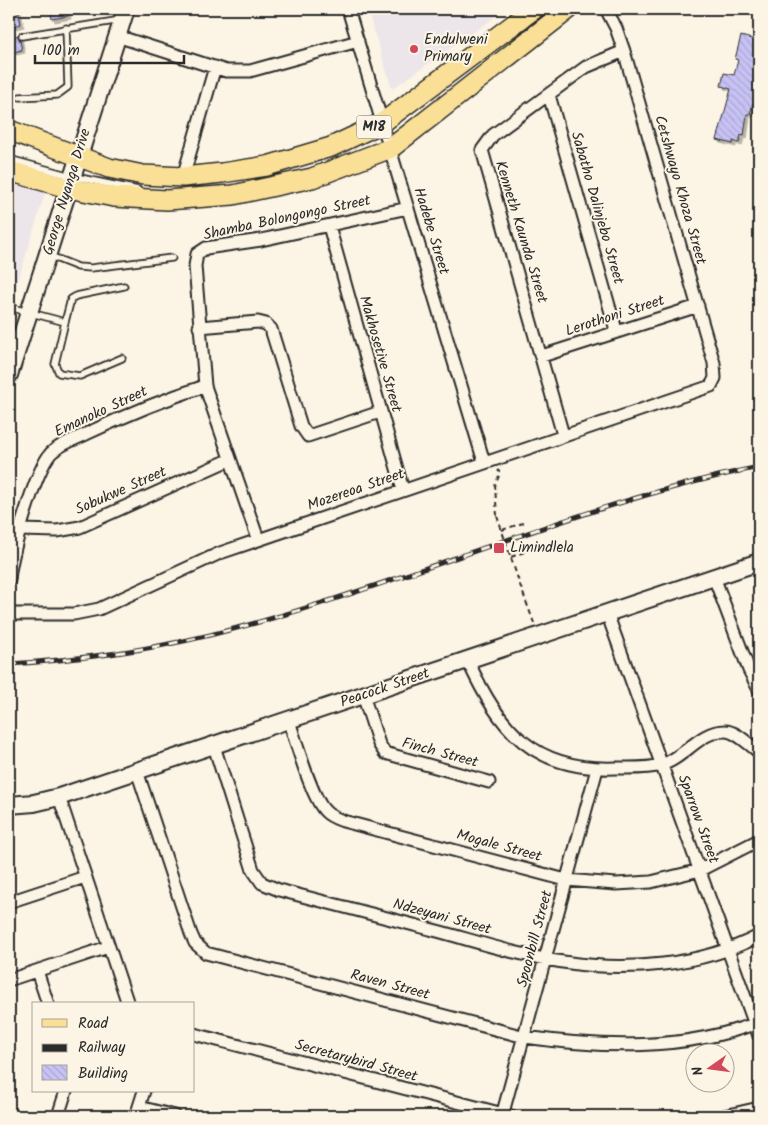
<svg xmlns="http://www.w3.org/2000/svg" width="768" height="1125" viewBox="0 0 768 1125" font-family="Kalam,sans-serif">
  <defs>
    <pattern id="building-back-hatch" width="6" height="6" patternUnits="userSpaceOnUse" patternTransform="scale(1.25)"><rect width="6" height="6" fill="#c7c2f4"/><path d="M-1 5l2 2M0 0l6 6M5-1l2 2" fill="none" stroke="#aba7d1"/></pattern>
    <filter id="shadow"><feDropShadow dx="3" dy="3" stdDeviation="0" flood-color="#0004"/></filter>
  </defs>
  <rect width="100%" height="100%" fill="#fcf5e5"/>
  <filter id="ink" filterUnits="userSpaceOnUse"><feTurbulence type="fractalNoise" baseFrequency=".02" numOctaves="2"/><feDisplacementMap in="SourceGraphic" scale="10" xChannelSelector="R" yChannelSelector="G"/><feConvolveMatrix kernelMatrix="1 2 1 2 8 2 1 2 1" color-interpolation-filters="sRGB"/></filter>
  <g filter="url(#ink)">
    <path fill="#ece6ea" d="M 367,9 L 507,9 L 392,89 Z
      M 9,178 L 47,187 L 9,310 Z"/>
    <path fill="url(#building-back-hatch)" stroke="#2b2b2b" filter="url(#shadow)" d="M 9,9 L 18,9 L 21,24 L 9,27 Z
      M 50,9 L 67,9 L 68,16 L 52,19 Z
      M 19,35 L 22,50 L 9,53 L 9,38 Z
      M 741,36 L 759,41 L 759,105 L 753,103 L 750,114 L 747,114 L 744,136 L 741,135 L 739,143 L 733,141 L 733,144 L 717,140 L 731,89 L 721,86 L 724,73 L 734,75 L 738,60 L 735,59 Z"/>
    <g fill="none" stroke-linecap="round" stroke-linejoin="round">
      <defs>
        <path id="lane" d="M 22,36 L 121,20
          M 20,97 L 57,95 L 68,87 L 66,28
          M 9,159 L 71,176 L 138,190
          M 50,256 L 78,267 L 91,268 L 172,258
          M 9,307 L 65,322 L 71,299 L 76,296 L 124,286
          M 65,322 L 55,364 L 59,373 L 80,376 L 122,358"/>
        <path id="street" d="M 348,9 L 484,462
          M 117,36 L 226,71 L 250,71 L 358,41
          M 549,95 L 616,330
          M 183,177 L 215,67
          M 329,226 L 403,490
          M 199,327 L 258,322 L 266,324 L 271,329 L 301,426 L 308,436 L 380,412
          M 542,356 L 698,306
          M 563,435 L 482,150 L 493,135 L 586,67 L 624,51
          M 21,530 L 57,531 L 80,527 L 229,460
          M 258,539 L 205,386 L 195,266 L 197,254 L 206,248 L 261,240 L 408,208
          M 714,577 L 749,670 L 759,690
          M 9,580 C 11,555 35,471 51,453 C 60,444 76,439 88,433 C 126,415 165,399 205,386
          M 607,613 L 759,1036
          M 9,614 L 74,614 L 99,609 L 220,553 L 711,386 L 715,378 L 714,363 L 624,51 L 616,28 L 606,9
          M 468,661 C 500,730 533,771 616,768 C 630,768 647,769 661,765 C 683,759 700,731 724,731 C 736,730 750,746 759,752
          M 363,695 L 379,744 L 385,753 L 489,782
          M 289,721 C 296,741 312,800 326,812 C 331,817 338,819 343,821 L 566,880 L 616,884 L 651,882 L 700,870 L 759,840
          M 214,746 L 253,870 L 262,883 L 279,890 C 333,904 387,918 441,932 C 481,943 522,956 563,962 C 627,972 701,966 759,936
          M 137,771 L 191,934 L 195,943 L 206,953 L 525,1037 C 602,1048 685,1051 759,1022
          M 59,797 L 128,1004
          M 9,902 L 85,877
          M 37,971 L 48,1004
          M 9,980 L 108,947
          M 194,1034 L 511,1116
          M 139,1107 L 175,1116
          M 58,1116 L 66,1091
          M 136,1116 L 144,1091
          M 502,1116 L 597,769
          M 724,1116 L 759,1108"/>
        <path id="secondary" d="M 9,375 L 126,9
          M 9,805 L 34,803 L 59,797 L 759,562"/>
        <path id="primary" d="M 9,130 L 109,168 L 143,175 L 183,177 L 222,173 L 267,166 L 331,147 L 382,123 L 534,9
          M 9,171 L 68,188 L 114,197 L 167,200 L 233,195 L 312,178 L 391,148 L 569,9"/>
      </defs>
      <use href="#lane" stroke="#2b2b2b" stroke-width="9"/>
      <use href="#street" stroke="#2b2b2b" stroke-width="15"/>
      <use href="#secondary" stroke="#2b2b2b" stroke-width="20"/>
      <use href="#primary" stroke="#2b2b2b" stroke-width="22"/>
      <path stroke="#2b2b2b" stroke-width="2" stroke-dasharray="5 4" stroke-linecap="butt" d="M 497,516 L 495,486 L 500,473 L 498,470
        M 502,530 L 526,522
        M 511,557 L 535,548
        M 520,585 L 534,623"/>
      <use href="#lane" stroke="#fcf5e5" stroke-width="5.5"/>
      <use href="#street" stroke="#fcf5e5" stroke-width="11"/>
      <use href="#secondary" stroke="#fcf5e5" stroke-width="16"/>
      <use href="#primary" stroke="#fadf96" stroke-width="19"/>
      <defs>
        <path id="rail" d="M 9,664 C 76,660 144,651 210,635 C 396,589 571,505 759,467"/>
      </defs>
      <use href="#rail" stroke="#2b2b2b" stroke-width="5"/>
      <use href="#rail" stroke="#fcf5e5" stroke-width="3" stroke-dasharray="9" stroke-linecap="butt"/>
      <path stroke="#2b2b2b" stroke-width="2" stroke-dasharray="5 4" stroke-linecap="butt" d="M 497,516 L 520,585"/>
    </g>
  </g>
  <g fill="#d1495b" stroke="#fcf5e5" stroke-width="2">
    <circle cx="414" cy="49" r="5"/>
    <rect x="493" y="542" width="12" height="12" rx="2.5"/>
  </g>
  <g text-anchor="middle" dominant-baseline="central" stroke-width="4" stroke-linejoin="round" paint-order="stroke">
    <rect fill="#fcf5e5" stroke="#6a6863" stroke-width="1" x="356.5" y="115.5" width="35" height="23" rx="4"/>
    <g font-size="14" font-weight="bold" fill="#2b2b2b">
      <text x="374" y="127">M18</text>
    </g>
    <g font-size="15" fill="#2b2b2b" stroke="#fcf5e5" text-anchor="start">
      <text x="424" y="40">Endulweni<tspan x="424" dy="17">Primary</tspan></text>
      <text x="510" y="548">Limindlela</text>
    </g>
    <g font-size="15" fill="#2b2b2b" stroke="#fcf5e5">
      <text transform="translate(680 190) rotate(74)">Cetshwayo Khoza Street</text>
      <text transform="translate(67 192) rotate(-73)">George Nyanga Drive</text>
      <text transform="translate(597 208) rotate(74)">Sabatho Dalinjebo Street</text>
      <text transform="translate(287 218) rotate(-12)">Shamba Bolongongo Street</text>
      <text transform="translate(431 231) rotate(73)">Hadebe Street</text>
      <text transform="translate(521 232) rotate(73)">Kenneth Kaunda Street</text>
      <text transform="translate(615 316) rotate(-18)">Lerothoni Street</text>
      <text transform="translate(380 354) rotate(74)">Makhosetive Street</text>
      <text transform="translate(101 412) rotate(-25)">Emanoko Street</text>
      <text transform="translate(356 490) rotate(-19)">Mozereoa Street</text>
      <text transform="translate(121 491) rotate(-24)">Sobukwe Street</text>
      <text transform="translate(385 688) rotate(-19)">Peacock Street</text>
      <text transform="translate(440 753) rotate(15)">Finch Street</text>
      <text transform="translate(698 819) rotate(70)">Sparrow Street</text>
      <text transform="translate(499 846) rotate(15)">Mogale Street</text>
      <text transform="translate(442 917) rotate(15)">Ndzeyani Street</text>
      <text transform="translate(535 939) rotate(-75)">Spoonbill Street</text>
      <text transform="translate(390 985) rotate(15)">Raven Street</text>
      <text transform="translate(356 1061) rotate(15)">Secretarybird Street</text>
    </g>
  </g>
  <rect width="768" height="1125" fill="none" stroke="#fcf5e5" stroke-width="30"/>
  <rect x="15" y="15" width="738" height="1095" fill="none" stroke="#2b2b2b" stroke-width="2" filter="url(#ink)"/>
  <rect x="32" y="1002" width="162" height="90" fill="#fcf5e5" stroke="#a8a49b"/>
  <rect x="42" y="1019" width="25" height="8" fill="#fadf96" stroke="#a8a49b"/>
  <text x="78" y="1028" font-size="15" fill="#2b2b2b">Road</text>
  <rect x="42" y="1044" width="25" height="8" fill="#2b2b2b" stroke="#a8a49b"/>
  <text x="78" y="1052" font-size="15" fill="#2b2b2b">Railway</text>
  <rect x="42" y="1065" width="25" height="15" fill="url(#building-back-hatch)" stroke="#a8a49b"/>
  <text x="78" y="1078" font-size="15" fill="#2b2b2b">Building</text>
  <g transform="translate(710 1068) rotate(256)"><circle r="24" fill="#fcf5e5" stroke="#a8a49b"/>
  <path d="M0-4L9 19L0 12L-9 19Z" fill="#d1495b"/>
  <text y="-8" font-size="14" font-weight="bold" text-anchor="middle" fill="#2b2b2b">N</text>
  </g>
  <path d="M35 55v8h149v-8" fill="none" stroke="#2b2b2b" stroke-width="2.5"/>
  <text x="42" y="55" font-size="15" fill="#2b2b2b" stroke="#fcf5e5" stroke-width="4" paint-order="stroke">100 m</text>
</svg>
